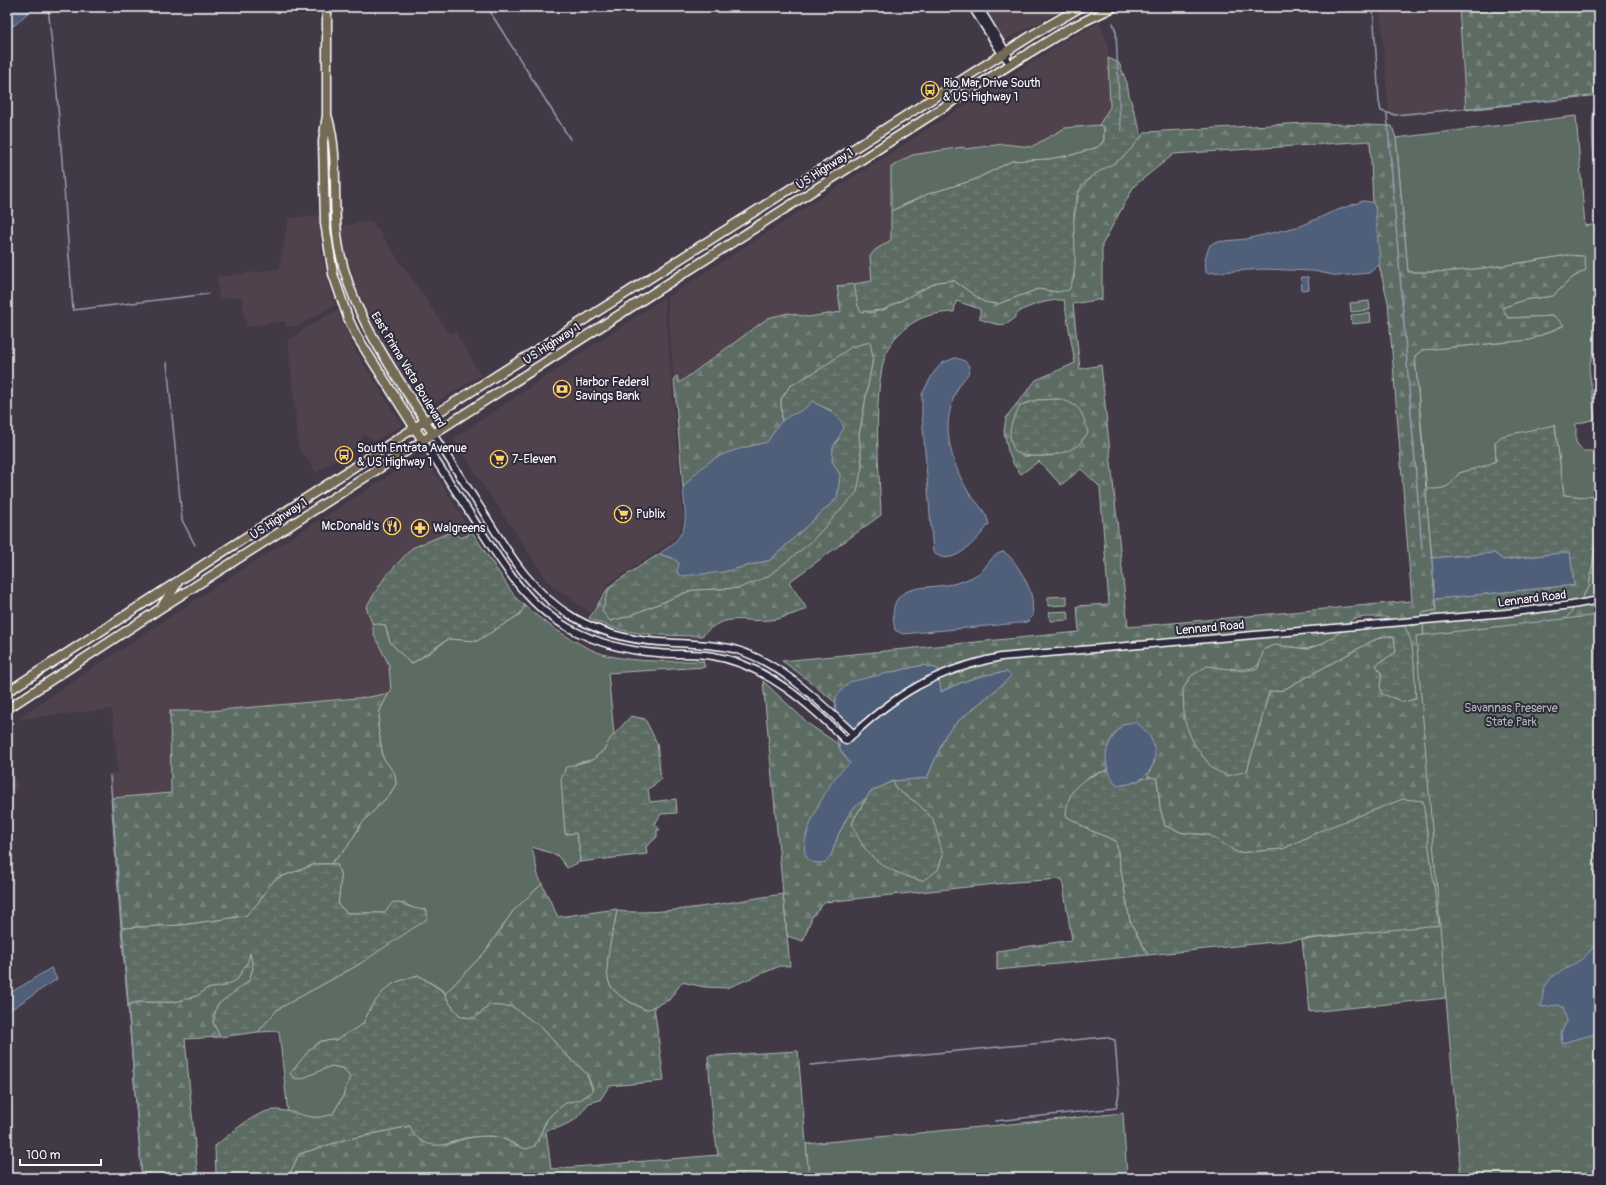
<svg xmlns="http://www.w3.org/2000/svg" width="1606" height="1185" viewBox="0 0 1606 1185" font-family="Pangolin,sans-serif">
  <defs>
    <pattern id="forest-firs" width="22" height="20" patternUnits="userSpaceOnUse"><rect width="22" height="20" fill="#5c6c63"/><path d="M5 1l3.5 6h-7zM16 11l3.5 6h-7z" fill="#74827a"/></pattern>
    <pattern id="wetland-marsh" width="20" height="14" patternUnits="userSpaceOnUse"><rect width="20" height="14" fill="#5c6c63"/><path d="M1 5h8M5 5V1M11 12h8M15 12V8" fill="none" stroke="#74827a"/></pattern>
    <pattern id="park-tufts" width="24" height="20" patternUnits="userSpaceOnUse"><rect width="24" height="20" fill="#5c6c63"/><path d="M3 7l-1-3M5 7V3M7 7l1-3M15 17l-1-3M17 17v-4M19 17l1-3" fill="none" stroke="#74827a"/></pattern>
  </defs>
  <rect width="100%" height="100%" fill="#423947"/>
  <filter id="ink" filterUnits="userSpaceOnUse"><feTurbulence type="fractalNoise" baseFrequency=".025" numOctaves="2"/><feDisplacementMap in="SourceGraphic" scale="8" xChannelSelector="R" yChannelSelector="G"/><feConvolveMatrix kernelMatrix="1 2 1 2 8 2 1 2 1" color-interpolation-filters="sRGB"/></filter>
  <g filter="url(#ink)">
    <path fill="#50434e" d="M 983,7 L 1069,7 L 1004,40 Z
      M 1380,7 L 1459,7 L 1466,110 L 1389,115 Z
      M 1595,7 L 1599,7 L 1599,58 Z
      M 1099,23 L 1108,44 L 1110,107 L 1099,125 L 1065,128 L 1031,147 L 1003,144 L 963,148 L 891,240 L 878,250 L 872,281 L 842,312 L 808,317 L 788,313 L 768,318 L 678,383 L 677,376 L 674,378 L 667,297 L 1068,39 Z
      M 320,216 L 321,253 L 335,305 L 297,326 L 286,327 L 286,323 L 283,321 L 246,327 L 242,297 L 219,298 L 217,277 L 279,269 L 289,218 Z
      M 372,221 L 448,332 L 451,334 L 455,332 L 481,375 L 430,406 L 421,399 L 385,347 L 354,283 L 348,262 L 342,226 Z
      M 664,298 L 683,518 L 679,534 L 668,544 L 607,584 L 591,613 L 550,584 L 485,488 L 454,438 Z
      M 337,310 L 356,352 L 402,425 L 375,441 L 369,437 L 363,435 L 358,445 L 315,473 L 313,466 L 299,449 L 288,339 L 297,336 L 300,331 Z
      M 423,454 L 470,529 L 468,535 L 460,538 L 453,531 L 443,536 L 385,577 L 366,607 L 374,635 L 389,664 L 391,693 L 369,697 L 209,711 L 170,711 L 171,793 L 111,798 L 109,773 L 115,773 L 118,770 L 112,709 L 17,719 L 221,583 Z
      M 7,767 L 18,787 L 7,793 Z"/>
    <path fill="#5c6c63" stroke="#aeb6b1" d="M 1576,116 L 1585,226 L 1599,224 L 1599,357 L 1593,354 L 1589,367 L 1595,419 L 1576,424 L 1576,442 L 1583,451 L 1599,451 L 1599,494 L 1584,497 L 1564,495 L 1555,426 L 1495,442 L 1496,461 L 1485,466 L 1459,473 L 1452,484 L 1441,489 L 1427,490 L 1415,356 L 1422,350 L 1530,340 L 1563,326 L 1554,316 L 1508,318 L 1502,308 L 1524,300 L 1553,296 L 1572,278 L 1586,270 L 1568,255 C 1515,264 1461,274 1408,272 L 1396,138 Z
      M 1099,125 L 1104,127 L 1104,140 L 1098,147 L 1072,155 L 1049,159 L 1012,161 L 974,180 L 928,194 L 891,211 L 891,167 L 912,155 L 963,147 L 966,149 L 1003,144 L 1031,147 L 1065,128 Z
      M 1369,301 L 1370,310 L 1351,312 L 1350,303 Z
      M 1370,313 L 1371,322 L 1352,324 L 1351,315 Z
      M 1067,596 L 1067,605 L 1048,606 L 1048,597 Z
      M 525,606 C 544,623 581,648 606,655 C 638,663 671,661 703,661 L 705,667 L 608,673 L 614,734 L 604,750 L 592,760 L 576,763 L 566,834 L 576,833 L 580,849 L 580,862 L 567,868 L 557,855 L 532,847 L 538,875 L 542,884 L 513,911 L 485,952 L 445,994 L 444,991 L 418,975 L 394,983 L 383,992 L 371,1007 L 363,1024 L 336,1040 L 321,1041 L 317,1072 L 331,1066 L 343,1068 L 350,1077 L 343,1096 L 333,1114 L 319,1119 L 288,1113 L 279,1031 L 258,1032 L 278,1009 L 358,965 L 427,910 L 417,910 L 403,903 L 384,913 L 347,913 L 338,905 L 341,877 L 337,864 L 330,864 L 346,849 L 362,823 L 390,794 L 396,784 L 395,774 L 383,758 L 378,726 L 380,710 L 389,693 L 391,692 L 389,665 L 374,635 L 372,623 L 385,625 L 390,642 L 411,664 L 431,652 L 448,639 L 477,641 L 519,615 Z
      M 1068,611 L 1069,620 L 1050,621 L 1049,612 Z
      M 1123,1113 L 1127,1178 L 809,1178 L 806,1144 Z"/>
    <path fill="url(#forest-firs)" stroke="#aeb6b1" fill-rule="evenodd" d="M 1459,7 L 1595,7 L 1599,58 L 1599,95 L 1466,110 Z
      M 1306,123 L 1392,126 L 1396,138 L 1408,272 C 1461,274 1515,264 1568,255 L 1584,256 L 1586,270 L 1572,278 L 1553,296 L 1524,300 L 1502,308 L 1508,318 L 1554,316 L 1564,325 L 1530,340 L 1422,350 L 1415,356 L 1436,610 L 1423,613 L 1423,617 L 1394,620 L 1384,617 L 1366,617 L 1352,619 L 1349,624 L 1001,654 L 970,661 L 939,672 L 938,669 L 923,665 L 889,673 L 836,697 L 836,703 L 799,673 L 782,661 L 1079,632 L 1077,606 L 1109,604 L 1100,487 L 1081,469 L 1061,485 L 1039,461 L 1021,474 L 1014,465 L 1008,451 L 1004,432 L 1006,417 L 1036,380 L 1075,363 L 1064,300 C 1052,299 1029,305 1019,312 C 1016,315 1014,319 1010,322 C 1001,328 989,322 980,319 L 980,309 L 956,301 L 954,312 C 928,313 913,319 895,338 C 868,366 880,476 881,515 L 789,582 L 807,609 C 797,612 787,617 777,619 C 746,625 727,609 702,636 C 661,635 627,637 589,618 C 597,609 603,590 614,583 L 608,591 L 610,621 L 629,616 L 692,590 L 739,588 L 862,466 L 859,435 L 873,358 L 820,369 L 790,386 L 781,399 L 782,421 L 768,442 C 728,452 710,454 683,488 L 674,378 L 677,376 L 679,383 L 768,318 L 788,313 L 808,317 L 841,312 L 837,286 L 854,284 L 868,313 L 883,310 L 937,282 L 953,280 L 984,302 L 998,304 L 1038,289 L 1057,292 L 1074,279 L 1073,222 L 1079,192 L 1093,174 L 1123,157 L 1146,132 ZM 1370,141 L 1373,204 L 1375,206 L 1379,265 L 1388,302 L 1412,601 L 1128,627 L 1101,365 L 1080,369 L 1073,304 L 1102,299 L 1102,245 L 1134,186 L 1174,154 ZM 1060,399 L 1058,454 L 1044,456 L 1023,456 L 1021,405 L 1037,400 Z
      M 1599,541 L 1599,597 L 1580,601 L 1589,587 L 1595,547 Z
      M 1599,603 L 1599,1178 L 1446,998 L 1310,1012 L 1302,940 L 1361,933 L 1322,830 L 1283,849 L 1238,853 L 1209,835 L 1183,833 L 1165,826 L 1160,808 L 1157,779 L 1147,776 L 1155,761 L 1123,724 C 1108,741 1105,747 1108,770 L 1089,776 L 1066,815 L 1090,830 L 1116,841 L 1130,921 L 1148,955 L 997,970 L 997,951 L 1072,940 L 1062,879 L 1015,882 L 825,902 L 812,917 L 803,941 L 787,936 L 763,681 L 810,725 L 838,744 L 841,751 L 850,763 C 829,783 817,808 806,835 L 832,853 L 838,835 L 851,810 L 867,797 L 852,823 L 917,803 L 895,789 L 893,781 L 927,778 L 946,734 L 957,722 L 1005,682 L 1007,672 C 983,674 962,681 940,692 L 939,678 L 972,666 L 1002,660 L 1344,630 L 1322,644 L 1307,649 L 1285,646 C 1266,661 1257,673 1231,668 L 1247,771 L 1269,692 L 1283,690 L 1372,641 L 1385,636 L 1394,637 L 1396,652 L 1376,665 L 1382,674 L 1380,686 L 1396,699 L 1403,625 L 1423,623 L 1427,715 L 1560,626 L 1575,607 Z
      M 389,693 L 380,710 L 378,726 L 383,758 L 395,774 L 396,784 L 390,794 L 362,823 L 346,849 L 330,864 L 316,864 L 275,879 L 258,903 L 245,916 L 182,925 L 121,928 L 111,798 L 171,793 L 170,711 L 209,711 L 369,697 Z
      M 542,884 L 558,917 L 617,909 C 615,928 600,974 612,988 C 621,998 633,1004 645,1010 L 654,1006 L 664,1081 L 609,1086 L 600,1100 L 589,1103 L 575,1120 L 558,1128 L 546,1130 L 551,1169 L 718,1155 L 713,1123 L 708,1056 L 798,1051 L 809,1178 L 449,1178 L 449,1175 L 396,1178 L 276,1178 L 289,1175 L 299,1154 L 344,1140 L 410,1126 L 447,1145 C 469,1136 496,1130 516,1146 L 538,1141 C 543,1127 550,1109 566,1103 C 578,1099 585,1100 593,1088 L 586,1073 L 566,1055 L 542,1028 L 490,1005 L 475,1018 L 461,1017 L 450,1004 L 445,994 L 485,952 L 513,911 Z
      M 250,952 L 253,968 L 249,981 L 217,1006 L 213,1022 L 220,1037 L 185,1039 L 198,1178 L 142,1178 L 128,1007 L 130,1004 L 138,1002 L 175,1002 L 197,996 L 206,989 L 224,986 L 241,972 Z"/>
    <path fill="url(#wetland-marsh)" stroke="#aeb6b1" d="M 1108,58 L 1119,63 L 1127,83 L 1129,95 L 1142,136 C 1136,143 1130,151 1123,157 C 1109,169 1086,173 1078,193 C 1067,224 1083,260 1069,290 L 1057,292 L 1038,289 L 998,304 L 984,302 L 953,280 L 937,282 L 883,310 L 861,312 L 858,306 L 854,284 L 872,281 L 870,256 L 875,250 L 891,240 L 891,211 L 928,194 L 974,180 L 1012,161 L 1049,159 L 1072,155 L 1098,147 L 1104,141 L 1104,127 L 1099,125 L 1110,107 Z
      M 870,342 L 873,358 L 859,435 L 862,466 L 857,492 L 810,543 L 767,577 L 739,588 L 692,590 L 629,616 L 610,621 L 602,611 L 608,591 L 614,583 L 659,554 L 673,558 L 679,563 L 723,572 L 770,560 L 837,498 L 840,475 L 832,461 L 833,446 L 839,439 L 832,411 L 812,402 C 803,414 794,414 782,421 L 781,399 L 790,386 L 820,369 L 851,347 Z
      M 1060,399 C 1082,406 1082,412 1088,433 C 1085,436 1083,440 1080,443 C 1068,456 1031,460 1015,452 C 1006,432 1010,424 1021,405 L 1037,400 Z
      M 1555,425 L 1564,495 L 1584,497 L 1599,494 L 1599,541 L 1595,547 L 1589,587 L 1580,601 L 1505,611 L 1423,617 L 1422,613 L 1436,610 L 1435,599 L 1574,585 L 1570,552 L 1503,560 L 1494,553 L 1432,558 L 1426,493 L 1428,489 C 1445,489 1450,488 1459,473 L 1485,466 L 1496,461 L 1495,442 L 1502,436 Z
      M 470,529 L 515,597 L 525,606 L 519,615 L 477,641 L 448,639 L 411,664 L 390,642 L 385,625 L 372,623 L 366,607 L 385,577 L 412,548 L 453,531 L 460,538 L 468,535 Z
      M 1575,607 L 1560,626 L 1427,716 L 1423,623 L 1506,616 Z
      M 1403,625 C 1416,638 1414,680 1416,699 L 1404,702 L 1382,694 L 1380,686 L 1382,674 L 1376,665 L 1396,652 L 1394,637 L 1385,636 L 1372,641 L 1283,690 L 1269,692 L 1247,771 L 1228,776 L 1213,769 L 1201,754 L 1192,740 L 1184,719 L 1183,689 L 1191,676 L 1207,666 L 1243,671 L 1258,668 L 1264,649 L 1274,645 L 1307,649 L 1322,644 L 1344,630 Z
      M 631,716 L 645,719 L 657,743 L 661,780 L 648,789 L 650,802 L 676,799 L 677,813 L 661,814 L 655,824 L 660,830 L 657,830 L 657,837 L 646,847 L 647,854 L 580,862 L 580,849 L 576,833 L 565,834 L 561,779 L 566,767 L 592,760 L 604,750 L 610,739 Z
      M 1108,770 L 1117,785 C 1134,786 1139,775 1157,778 L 1160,808 L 1165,826 L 1183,833 L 1209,835 L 1238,853 L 1283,849 L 1322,830 L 1403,799 L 1423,801 L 1439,925 L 1148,955 L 1130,921 L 1116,841 L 1090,830 L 1066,816 C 1067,787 1083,778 1108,770 Z
      M 893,781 L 896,789 L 917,803 L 933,819 L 943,855 L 938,870 L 922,881 C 887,871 865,860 852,823 L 870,792 Z
      M 316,864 L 337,864 L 341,877 L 338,905 L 347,913 L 384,913 L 393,902 C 405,904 415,910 427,910 L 427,919 L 358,965 L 278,1009 L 258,1032 L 220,1037 L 213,1022 L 217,1005 L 249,981 L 253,968 L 250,953 L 248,961 L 237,980 L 224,986 L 206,989 L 197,996 L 175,1002 L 138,1002 L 130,1004 L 128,1007 L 121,928 L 182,925 L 245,916 L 258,903 L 275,879 Z
      M 783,894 L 790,966 L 780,966 L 727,988 L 704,987 L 682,982 L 669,1000 L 646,1010 C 634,1004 620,998 612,988 C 600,972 614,930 617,911 C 667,916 732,901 783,894 Z
      M 418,975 L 444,992 L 450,1004 L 461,1017 L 475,1018 L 490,1005 L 513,1007 L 542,1028 L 566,1055 L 586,1073 L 593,1091 L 582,1099 L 566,1103 L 555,1111 L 546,1121 L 535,1146 L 526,1149 C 513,1145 504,1136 489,1136 C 481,1136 469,1137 461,1139 C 456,1140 452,1143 447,1144 C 430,1148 416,1142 410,1126 L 344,1140 L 299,1154 L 289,1175 L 269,1178 L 216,1178 L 215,1146 C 229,1135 256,1110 275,1110 C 299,1110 308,1123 333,1114 L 343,1096 L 350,1077 L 343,1068 L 331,1066 L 301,1079 L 294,1078 L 290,1074 L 310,1049 L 321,1041 L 336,1040 L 363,1024 L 371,1007 L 383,992 L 394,983 Z"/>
    <path fill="url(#park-tufts)" stroke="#aeb6b1" d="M 1599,615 L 1599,1178 L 1461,1178 L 1416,636 Z"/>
    <path fill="#505e79" stroke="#969eaf" d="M 7,7 L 34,7 L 16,24 L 7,29 Z
      M 1599,99 L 1599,202 C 1597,182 1585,113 1599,99 Z
      M 1363,201 L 1371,202 L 1375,206 L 1380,264 L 1369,273 L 1338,276 L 1313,271 L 1263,269 L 1206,273 L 1205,258 L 1210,245 L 1215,242 L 1246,239 L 1301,226 L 1332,212 Z
      M 1301,277 L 1308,277 L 1309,289 L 1302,290 Z
      M 955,358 C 961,359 971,362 969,371 C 968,376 960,383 958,388 C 952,400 948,414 948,427 C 948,448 957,474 968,491 C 976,503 986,510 989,524 C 977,540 952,570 933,552 L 922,414 L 922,394 L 934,372 L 942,363 Z
      M 812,401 C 825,410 839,411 844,428 L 833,447 L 832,461 L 840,475 L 837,498 L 770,560 L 723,572 L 682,576 L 677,573 L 679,563 L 673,558 L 659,554 C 691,533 686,522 683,488 C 710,453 728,452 767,442 C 772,436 775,428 780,423 C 791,411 801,416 812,401 Z
      M 1003,552 C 1012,554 1029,584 1031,594 C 1033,601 1032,609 1033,616 L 1027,622 L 1019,623 L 903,634 L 895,630 C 885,581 921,590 953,584 C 961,582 969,579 976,575 C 987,570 990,554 1003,552 Z
      M 1570,552 L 1574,585 L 1435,599 L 1432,558 L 1494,553 L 1503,560 Z
      M 923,665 L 938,669 L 939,672 C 906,689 881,705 854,730 L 835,713 L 836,697 L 849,682 Z
      M 1007,672 L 1011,676 L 1005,682 L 957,722 L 946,734 L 927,778 L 893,781 L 870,792 L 867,797 L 851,810 L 838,835 L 832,853 L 826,862 C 778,872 824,793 835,778 C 839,772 845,768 850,763 L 841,751 L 835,734 L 846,745 L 881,713 L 905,696 L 939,678 L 941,692 C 962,681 983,674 1007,672 Z
      M 1135,722 C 1169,744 1157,786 1116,785 C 1100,759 1104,746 1123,724 Z
      M 1599,941 L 1599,1033 L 1562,1043 L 1561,1033 L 1567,1021 L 1563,1007 L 1558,1005 L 1541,1007 C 1544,972 1558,976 1582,959 C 1589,954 1593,946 1599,941 Z
      M 51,968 L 57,979 L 7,1012 L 7,995 Z"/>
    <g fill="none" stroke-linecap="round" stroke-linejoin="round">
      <path stroke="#969eaf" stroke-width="1.5" d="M 48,7 L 57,93 L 73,310 L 208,294
        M 487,7 L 570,139
        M 1373,7 L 1379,101 L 1381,111 L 1395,115 L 1580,98
        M 1113,23 L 1116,32 L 1120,122 L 1122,130
        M 1387,114 L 1422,549
        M 167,362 L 182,520 L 195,545
        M 110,776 L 142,1178
        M 810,1065 L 1105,1037 L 1115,1040 L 1119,1093 L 1116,1108 L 995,1121"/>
      <defs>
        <path id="minor" d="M 972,7 L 1002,54 L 1011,64
          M 979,7 L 1008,55
          M 433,434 C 450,461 468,488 485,515 C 509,554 532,593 573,617 C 599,632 629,640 659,642 C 684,644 709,643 734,649 C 782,663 818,701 854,734
          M 423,441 C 440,467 457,493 474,520 C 500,560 525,605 569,628 C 597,643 626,651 658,653 C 676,655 695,653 713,656 C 764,664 811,705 846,741 C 895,694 935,670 1001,657 L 1506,613 L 1572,605 L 1599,600"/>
        <path id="major" d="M 327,7 L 327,115 L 323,141 L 325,223 L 333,274 L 348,318 L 356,335 L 423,441
          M 328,118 C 340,159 331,205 339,248 C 352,319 397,374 433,434
          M 162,606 L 177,584
          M 7,692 L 425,421 L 1034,34 L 1081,7
          M 7,709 L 161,608 L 1011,64 L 1068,29 L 1114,7"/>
      </defs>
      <use href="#minor" stroke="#fff" stroke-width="9"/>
      <use href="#major" stroke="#fff" stroke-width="11"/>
      <use href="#minor" stroke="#2f2a3d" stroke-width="6"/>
      <use href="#major" stroke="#746b55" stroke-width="8"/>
    </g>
  </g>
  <defs>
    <symbol id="bus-ring" viewBox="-11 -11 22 22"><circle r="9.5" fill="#2f2a3d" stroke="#ffd166" stroke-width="1.5"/><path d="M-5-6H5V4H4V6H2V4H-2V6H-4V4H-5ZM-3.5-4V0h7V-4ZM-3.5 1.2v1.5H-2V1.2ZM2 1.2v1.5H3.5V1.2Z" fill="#ffd166"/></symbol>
    <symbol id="bank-ring" viewBox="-11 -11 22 22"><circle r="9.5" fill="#2f2a3d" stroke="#ffd166" stroke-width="1.5"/><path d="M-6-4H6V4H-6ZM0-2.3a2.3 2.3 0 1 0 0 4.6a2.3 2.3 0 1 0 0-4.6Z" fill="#ffd166"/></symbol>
    <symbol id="supermarket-ring" viewBox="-11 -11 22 22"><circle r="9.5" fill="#2f2a3d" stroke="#ffd166" stroke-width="1.5"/><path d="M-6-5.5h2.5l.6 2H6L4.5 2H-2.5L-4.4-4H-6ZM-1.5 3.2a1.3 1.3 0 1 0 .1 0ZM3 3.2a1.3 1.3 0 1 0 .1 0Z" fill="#ffd166"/></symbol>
    <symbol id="restaurant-ring" viewBox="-11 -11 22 22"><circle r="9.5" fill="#2f2a3d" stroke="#ffd166" stroke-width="1.5"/><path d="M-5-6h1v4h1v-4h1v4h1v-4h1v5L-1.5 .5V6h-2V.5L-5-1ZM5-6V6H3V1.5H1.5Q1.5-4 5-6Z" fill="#ffd166"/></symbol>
    <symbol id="pharmacy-ring" viewBox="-11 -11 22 22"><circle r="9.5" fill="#2f2a3d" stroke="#ffd166" stroke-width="1.5"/><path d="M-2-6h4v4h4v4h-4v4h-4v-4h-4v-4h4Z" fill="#ffd166"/></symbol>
  </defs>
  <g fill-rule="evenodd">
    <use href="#bus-ring" x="920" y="80" width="20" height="20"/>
    <use href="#bank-ring" x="552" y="379" width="20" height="20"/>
    <use href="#bus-ring" x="334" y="445" width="20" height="20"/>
    <use href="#supermarket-ring" x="489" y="449" width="20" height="20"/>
    <use href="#supermarket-ring" x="613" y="504" width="20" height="20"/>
    <use href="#restaurant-ring" x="382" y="516" width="20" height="20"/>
    <use href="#pharmacy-ring" x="410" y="518" width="20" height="20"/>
  </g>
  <g text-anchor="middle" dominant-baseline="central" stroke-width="4" stroke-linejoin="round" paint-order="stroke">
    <g font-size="12" fill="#fff" stroke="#2f2a3d" text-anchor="start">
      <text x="943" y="83">Rio Mar Drive South<tspan x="943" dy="14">&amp; US Highway 1</tspan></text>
      <text x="575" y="382">Harbor Federal<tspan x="575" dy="14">Savings Bank</tspan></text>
      <text x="357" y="448">South Entrata Avenue<tspan x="357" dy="14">&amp; US Highway 1</tspan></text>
      <text x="512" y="459">7-Eleven</text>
      <text x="636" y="514">Publix</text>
      <text x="379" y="526" text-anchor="end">McDonald's</text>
      <text x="433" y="528">Walgreens</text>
    </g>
    <g font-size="12" fill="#fff" stroke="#2f2a3d">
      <text transform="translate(825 169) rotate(-33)">US Highway 1</text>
      <text transform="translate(552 344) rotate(-33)">US Highway 1</text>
      <text transform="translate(408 370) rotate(59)">East Prima Vista Boulevard</text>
      <text transform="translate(279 519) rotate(-33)">US Highway 1</text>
      <text transform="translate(1532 599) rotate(-7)">Lennard Road</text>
      <text transform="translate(1210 628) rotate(-5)">Lennard Road</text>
    </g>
    <g font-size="12" fill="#aeb6b1" stroke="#2f2a3d">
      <text x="1511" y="708">Savannas Preserve<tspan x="1511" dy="14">State Park</tspan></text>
    </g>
  </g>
  <rect width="1606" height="1185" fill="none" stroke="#2f2a3d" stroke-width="24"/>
  <rect x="12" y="12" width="1582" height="1161" fill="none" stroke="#fff" stroke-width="1.5" filter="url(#ink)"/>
  <path d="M20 1159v6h81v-6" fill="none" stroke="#ffffff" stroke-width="2"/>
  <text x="26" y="1159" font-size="12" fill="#ffffff" stroke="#2f2a3d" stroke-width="3" paint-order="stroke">100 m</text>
</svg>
